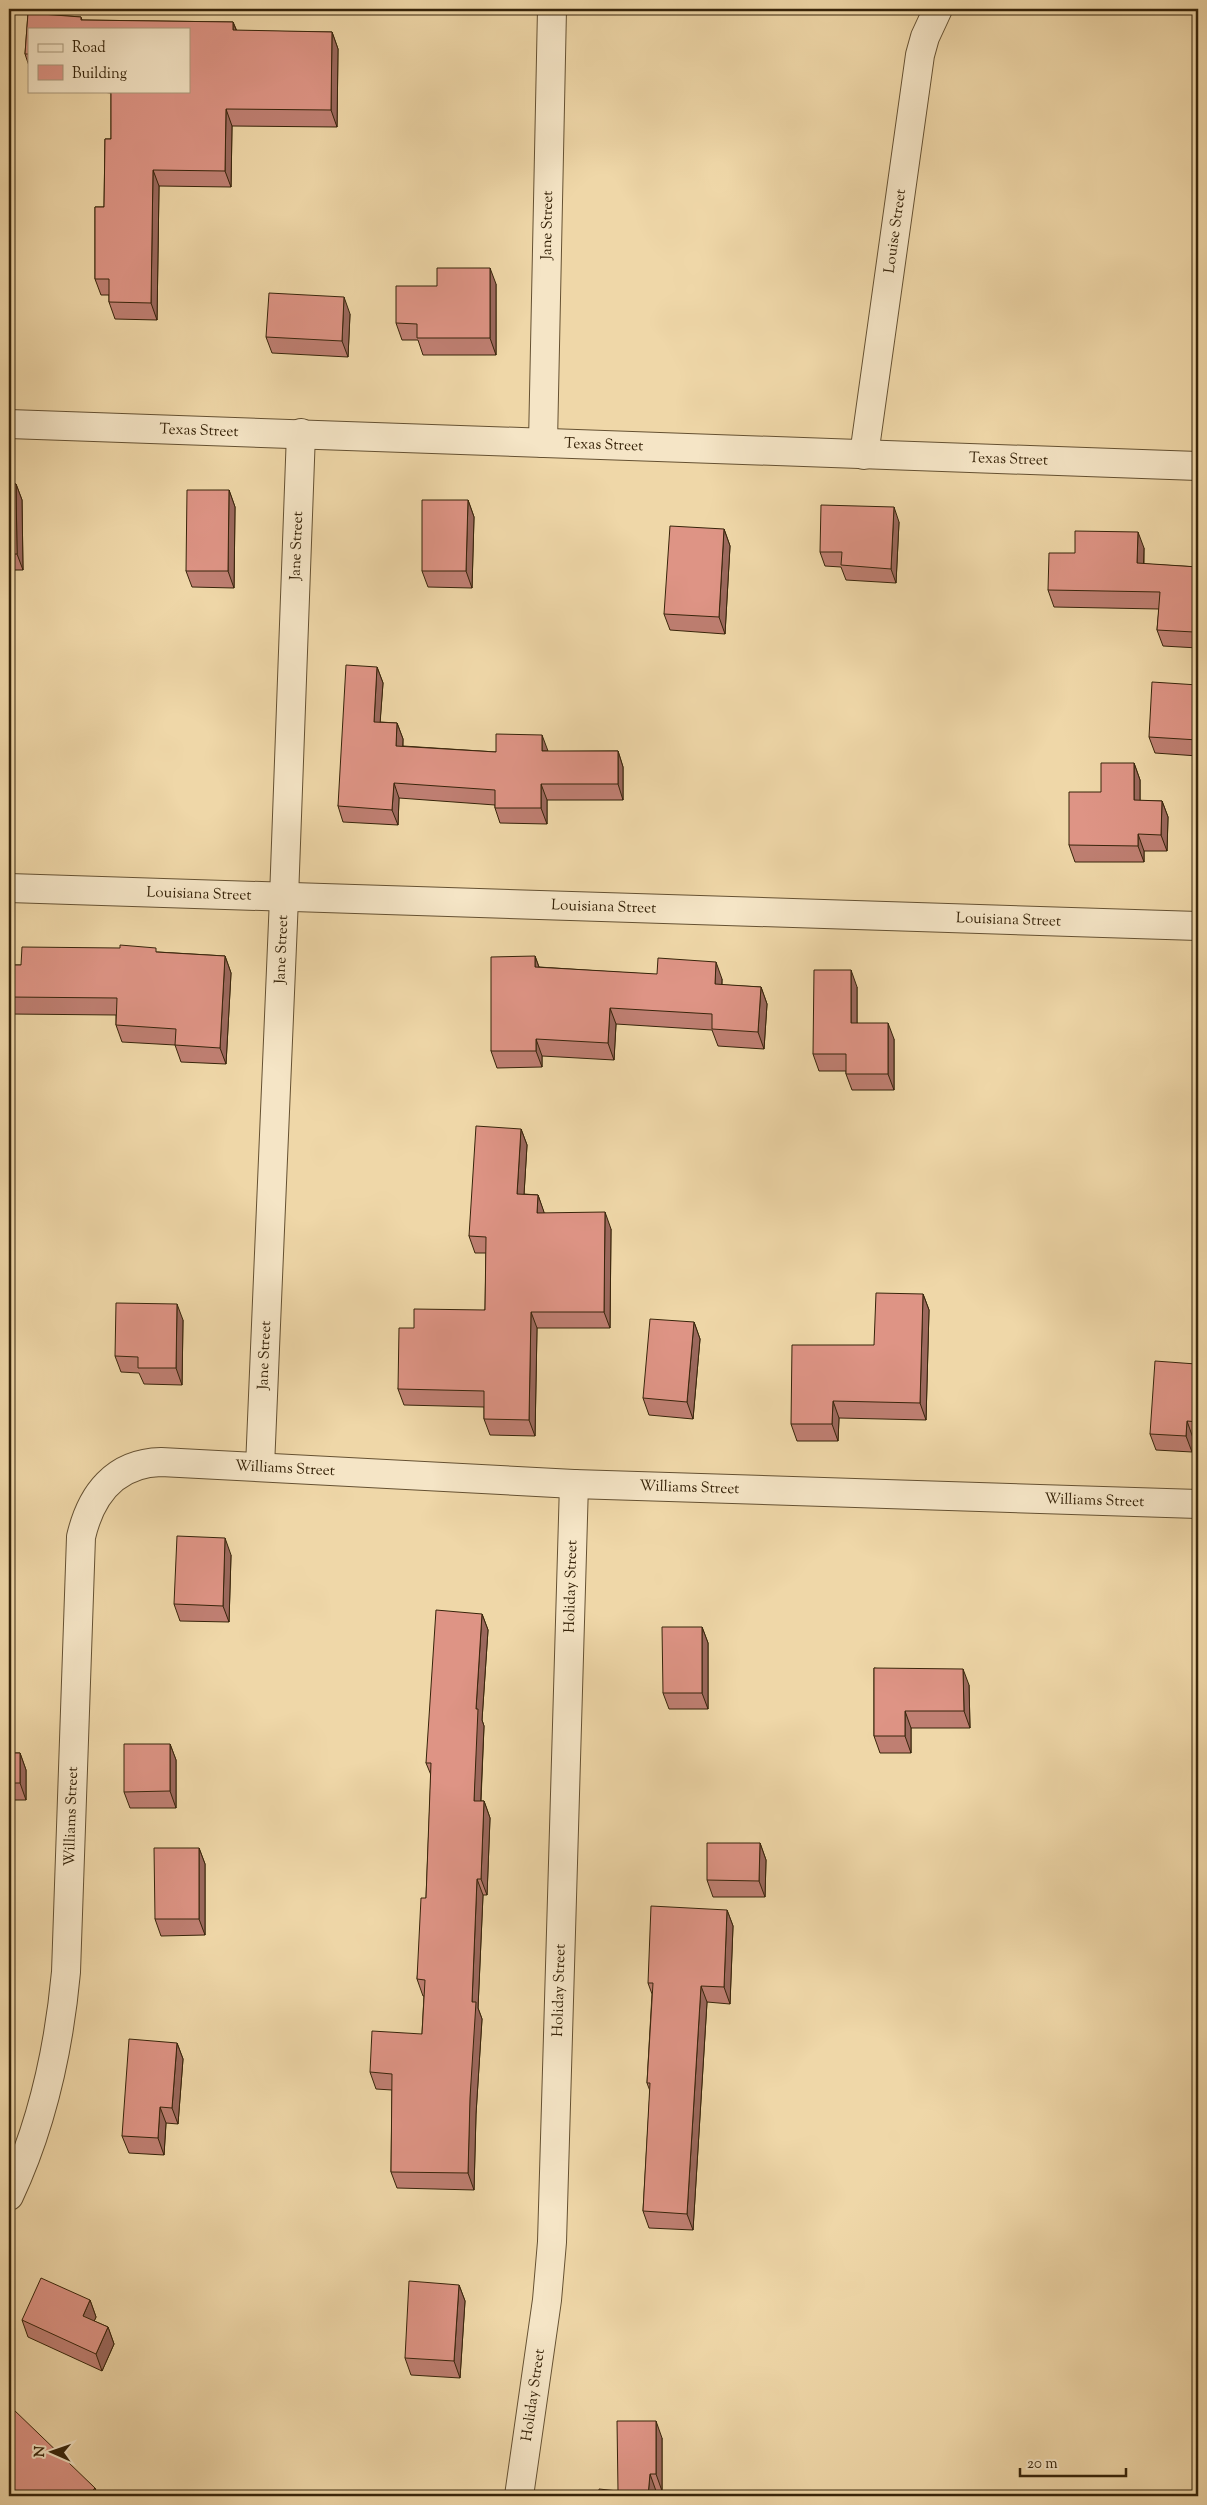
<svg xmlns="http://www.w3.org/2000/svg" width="1207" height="2505" viewBox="0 0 1207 2505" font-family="'Sorts Mill Goudy',serif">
  <rect width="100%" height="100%" fill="#efd7a8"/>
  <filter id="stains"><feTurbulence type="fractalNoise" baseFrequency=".004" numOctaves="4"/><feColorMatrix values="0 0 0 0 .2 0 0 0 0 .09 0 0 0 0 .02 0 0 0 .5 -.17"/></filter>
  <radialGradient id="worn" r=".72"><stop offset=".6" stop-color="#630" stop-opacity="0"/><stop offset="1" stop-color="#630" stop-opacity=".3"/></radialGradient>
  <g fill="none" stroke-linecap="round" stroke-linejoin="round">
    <defs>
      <g id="street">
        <path id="s1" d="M 9,424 L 1198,466"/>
        <path id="s2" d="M 543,443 L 552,9"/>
        <path id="s3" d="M 864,455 L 920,55 L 925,37 L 938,9"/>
        <path id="s4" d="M 9,888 L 1198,926"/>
        <path id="s5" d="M 260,1467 L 284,898 L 301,433"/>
        <path id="s6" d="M 9,2196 C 42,2126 59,2048 66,1972 L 81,1537 C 91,1494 115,1463 161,1462 L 574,1484 L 1198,1504"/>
        <path id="s7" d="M 519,2496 L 547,2300 L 552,2242 L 574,1484"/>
      </g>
    </defs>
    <use href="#street" stroke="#655132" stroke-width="30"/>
    <use href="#street" stroke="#f5e5c6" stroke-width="28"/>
  </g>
  <path fill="#bf7f72" stroke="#37240a" d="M 28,13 L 81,17 L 82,20 L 233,22 L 237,31 L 332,32 L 338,49 L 337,127 L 232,126 L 231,187 L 159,186 L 157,320 L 115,319 L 109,302 L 109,295 L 101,295 L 95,279 L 95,207 L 104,207 L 105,139 L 111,139 L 111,93 L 94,91 L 189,91 L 189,29 L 29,29 L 29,66 L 25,54 Z
    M 496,284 L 496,355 L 423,355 L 418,340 L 402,340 L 396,323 L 437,286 Z
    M 350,314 L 348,357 L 272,353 L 266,337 Z
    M 9,484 L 16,484 L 22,500 L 23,570 L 9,570 Z
    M 229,490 L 235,507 L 234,588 L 192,587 L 186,571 Z
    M 468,500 L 474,517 L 472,588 L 428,587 L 422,571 Z
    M 899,522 L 896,583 L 846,580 L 841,567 L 825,566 L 820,552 Z
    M 724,529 L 730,546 L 725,634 L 670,630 L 664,614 Z
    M 1144,548 L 1144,564 L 1198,567 L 1198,648 L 1163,646 L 1157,630 L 1159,609 L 1054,607 L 1048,590 L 1075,553 Z
    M 377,667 L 383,683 L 380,722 L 397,723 L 403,739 L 403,746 L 496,752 L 618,751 L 623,767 L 623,800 L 547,800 L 547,824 L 500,823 L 495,808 L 495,805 L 399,798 L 398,825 L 343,822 L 338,806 Z
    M 1198,685 L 1198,756 L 1155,753 L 1149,737 Z
    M 1134,763 L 1140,780 L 1140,801 L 1162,801 L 1168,817 L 1167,851 L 1144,851 L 1144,862 L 1075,862 L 1069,845 L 1101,792 Z
    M 158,952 L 225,956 L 231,973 L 226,1064 L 181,1062 L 175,1045 L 122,1042 L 116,1025 L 116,1015 L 10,1014 L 9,1010 L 9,965 L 21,965 Z
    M 535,956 L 539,967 L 722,979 L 722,985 L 761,987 L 767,1004 L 764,1049 L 718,1046 L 712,1030 L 616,1024 L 614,1060 L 542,1056 L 542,1067 L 497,1068 L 491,1051 Z
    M 857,987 L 857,1023 L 894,1039 L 894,1090 L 852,1090 L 846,1074 L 846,1071 L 819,1071 L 813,1054 Z
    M 521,1129 L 527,1145 L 524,1194 L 538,1195 L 544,1213 L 611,1229 L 610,1328 L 537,1328 L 535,1436 L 490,1435 L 484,1419 L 484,1407 L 404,1405 L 398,1389 L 414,1328 L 485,1310 L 486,1253 L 475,1253 L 469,1236 Z
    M 923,1294 L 929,1310 L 926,1420 L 839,1418 L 838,1441 L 797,1441 L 791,1424 L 874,1345 Z
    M 183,1320 L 182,1385 L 144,1384 L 139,1373 L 121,1372 L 115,1356 Z
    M 694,1322 L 700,1339 L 693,1419 L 649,1415 L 643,1398 Z
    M 1196,1364 L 1198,1369 L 1198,1438 L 1193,1438 L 1192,1452 L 1156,1450 L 1150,1434 Z
    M 231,1555 L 229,1622 L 180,1621 L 174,1604 Z
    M 482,1614 L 488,1630 L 482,1720 L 484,1726 L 481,1801 L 484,1801 L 490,1818 L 487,1895 L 483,1895 L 478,2008 L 482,2019 L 476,2114 L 474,2190 L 397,2188 L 391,2172 L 392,2090 L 376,2089 L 370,2072 L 422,2034 L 424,1996 L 423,1996 L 417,1979 L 426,1898 L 431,1775 L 426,1763 Z
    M 702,1627 L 708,1643 L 708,1709 L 669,1709 L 663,1693 Z
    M 874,1668 L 969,1685 L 970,1728 L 911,1728 L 911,1753 L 880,1753 L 874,1736 Z
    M 170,1744 L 176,1760 L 176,1808 L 130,1808 L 124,1792 Z
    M 9,1753 L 20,1753 L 26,1770 L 26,1800 L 9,1800 Z
    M 760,1843 L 766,1860 L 765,1897 L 713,1897 L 707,1880 Z
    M 199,1848 L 205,1864 L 205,1935 L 161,1936 L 155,1919 Z
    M 727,1910 L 733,1926 L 730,2004 L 707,2002 L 693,2230 L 649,2228 L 643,2211 L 650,2091 L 647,2083 L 652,1994 L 648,1983 Z
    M 177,2043 L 183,2059 L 178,2124 L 166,2123 L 164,2155 L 129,2153 L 122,2136 Z
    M 459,2285 L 465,2301 L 460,2378 L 411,2375 L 405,2358 Z
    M 90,2300 L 96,2317 L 94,2321 L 108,2327 L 114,2344 L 102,2371 L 28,2337 L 22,2320 Z
    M 9,2413 L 95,2488 L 98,2496 L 9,2496 Z
    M 662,2438 L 662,2491 L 618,2491 Z"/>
  <path fill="#9b685d" stroke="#37240a" d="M 233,22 L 239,38 L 233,30 Z
    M 332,32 L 338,49 L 337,127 L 331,110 Z
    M 226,109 L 232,126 L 231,187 L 225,171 Z
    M 153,170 L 159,186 L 157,320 L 151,303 Z
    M 490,268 L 496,284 L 496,355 L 490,338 Z
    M 344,297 L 350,314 L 348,357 L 342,341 Z
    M 16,484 L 22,500 L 23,570 L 17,554 Z
    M 229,490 L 235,507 L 234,588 L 228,571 Z
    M 468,500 L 474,517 L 472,588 L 466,571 Z
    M 894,507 L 899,522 L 896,583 L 891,569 Z
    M 724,529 L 730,546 L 725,634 L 719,617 Z
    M 1138,532 L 1144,548 L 1143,580 L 1137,563 Z
    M 1198,568 L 1198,643 L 1194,632 Z
    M 377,667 L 383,683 L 379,738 L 374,722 Z
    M 397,723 L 403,739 L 402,761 L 396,746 Z
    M 542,735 L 548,751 L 542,751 Z
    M 618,751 L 623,767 L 623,800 L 618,784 Z
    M 1134,763 L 1140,780 L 1140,817 L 1134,800 Z
    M 394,783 L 399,798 L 398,825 L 392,810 Z
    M 541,784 L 547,800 L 547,824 L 541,808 Z
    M 1162,801 L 1168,817 L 1167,851 L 1161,835 Z
    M 1138,834 L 1144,851 L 1144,862 L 1138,846 Z
    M 225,956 L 231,973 L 226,1064 L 220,1048 Z
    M 535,956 L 541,973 L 535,967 Z
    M 716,962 L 722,979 L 721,1001 L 715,984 Z
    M 851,970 L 857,987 L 857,1039 L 851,1023 Z
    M 761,987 L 767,1004 L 764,1049 L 758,1032 Z
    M 610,1008 L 616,1024 L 614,1060 L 608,1043 Z
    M 888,1023 L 894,1039 L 894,1090 L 888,1074 Z
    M 536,1039 L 542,1056 L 542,1067 L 536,1051 Z
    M 521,1129 L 527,1145 L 523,1211 L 517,1194 Z
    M 538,1195 L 544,1212 L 543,1229 L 537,1213 Z
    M 605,1212 L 611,1229 L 610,1328 L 604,1312 Z
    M 923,1294 L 929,1310 L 926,1420 L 920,1403 Z
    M 177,1304 L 183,1320 L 182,1385 L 176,1368 Z
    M 531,1312 L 537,1328 L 535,1436 L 529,1420 Z
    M 694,1322 L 700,1339 L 693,1419 L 687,1402 Z
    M 833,1401 L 839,1418 L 838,1441 L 832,1424 Z
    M 1187,1421 L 1193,1438 L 1192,1452 L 1186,1436 Z
    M 225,1538 L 231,1555 L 229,1622 L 223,1606 Z
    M 482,1614 L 488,1630 L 482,1720 L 484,1726 L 480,1817 L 474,1801 L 476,1709 Z
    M 702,1627 L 708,1643 L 708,1709 L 702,1693 Z
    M 963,1669 L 969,1685 L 970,1728 L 964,1711 Z
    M 905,1711 L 911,1728 L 911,1753 L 905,1736 Z
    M 170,1744 L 176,1760 L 176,1808 L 170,1791 Z
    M 20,1753 L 26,1770 L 26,1800 L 20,1783 Z
    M 484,1801 L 490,1818 L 487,1895 L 481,1879 Z
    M 760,1843 L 766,1860 L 765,1897 L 759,1881 Z
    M 199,1848 L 205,1864 L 205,1935 L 199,1919 Z
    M 477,1879 L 483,1895 L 478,2008 L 482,2019 L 476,2114 L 474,2190 L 468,2173 L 472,2002 Z
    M 727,1910 L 733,1926 L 730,2004 L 724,1987 Z
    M 701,1986 L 707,2002 L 693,2230 L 687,2214 Z
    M 177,2043 L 183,2059 L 178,2124 L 172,2108 Z
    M 160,2107 L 166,2123 L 164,2155 L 158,2138 Z
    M 459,2285 L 465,2301 L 460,2378 L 454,2361 Z
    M 90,2300 L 96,2317 L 89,2333 L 83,2316 Z
    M 108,2327 L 114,2344 L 102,2371 L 96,2354 Z
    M 656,2421 L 662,2438 L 662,2491 L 656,2474 Z
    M 650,2474 L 656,2491 L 656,2496 L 648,2496 Z
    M 95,2488 L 98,2496 L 88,2496 Z"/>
  <path fill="#de9485" stroke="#37240a" d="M 28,13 L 81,17 L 81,20 L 233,22 L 233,30 L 332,32 L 331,110 L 226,109 L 225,171 L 153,170 L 151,303 L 109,302 L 109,279 L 95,279 L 95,207 L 104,207 L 105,139 L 111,139 L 111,91 L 189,91 L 189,29 L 29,29 L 29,54 L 25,54 Z
    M 437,268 L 490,268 L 490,338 L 417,338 L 417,324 L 396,323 L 396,286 L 437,286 Z
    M 269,293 L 344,297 L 342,341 L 266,337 Z
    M 9,484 L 16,484 L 17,554 L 9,554 Z
    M 187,490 L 229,490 L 228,571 L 186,571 Z
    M 422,500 L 468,500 L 466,571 L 422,571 Z
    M 821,505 L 894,507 L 891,569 L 841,565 L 842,552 L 820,552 Z
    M 670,526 L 724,529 L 719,617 L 664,614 Z
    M 1075,531 L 1138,532 L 1137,563 L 1198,567 L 1194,632 L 1157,630 L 1160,592 L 1048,590 L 1049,553 L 1075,553 Z
    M 346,665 L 377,667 L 374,722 L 397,723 L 396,746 L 496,752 L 496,734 L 542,735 L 542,751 L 618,751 L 618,784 L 541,784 L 541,808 L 495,808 L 495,790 L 394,783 L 392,810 L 338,806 Z
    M 1152,682 L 1198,685 L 1198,740 L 1149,737 Z
    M 1101,763 L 1134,763 L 1134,800 L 1162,801 L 1161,835 L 1138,834 L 1138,846 L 1069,845 L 1069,792 L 1101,792 Z
    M 120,945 L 156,948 L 156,952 L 225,956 L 220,1048 L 175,1045 L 176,1029 L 116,1025 L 117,998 L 9,997 L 9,965 L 21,965 L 22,947 L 120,948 Z
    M 535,956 L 535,967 L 657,974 L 658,958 L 716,962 L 715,984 L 761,987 L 758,1032 L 712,1029 L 712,1014 L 610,1008 L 608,1043 L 536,1039 L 536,1051 L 491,1051 L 491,957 Z
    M 814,970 L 851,970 L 851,1023 L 888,1023 L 888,1074 L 846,1074 L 846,1054 L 813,1054 Z
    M 476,1126 L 521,1129 L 517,1194 L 538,1195 L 537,1213 L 605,1212 L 604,1312 L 531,1312 L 529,1420 L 484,1419 L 484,1391 L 398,1389 L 399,1328 L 414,1328 L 414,1309 L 485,1310 L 486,1237 L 469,1236 Z
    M 876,1293 L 923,1294 L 920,1403 L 833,1401 L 832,1424 L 791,1424 L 792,1345 L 874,1345 Z
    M 116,1303 L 177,1304 L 176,1368 L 138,1368 L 138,1357 L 115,1356 Z
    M 650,1319 L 694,1322 L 687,1402 L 643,1398 Z
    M 1155,1361 L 1196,1364 L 1196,1370 L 1198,1370 L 1198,1422 L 1187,1421 L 1186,1436 L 1150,1434 Z
    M 177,1536 L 225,1538 L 223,1606 L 174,1604 Z
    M 436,1610 L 482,1614 L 476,1709 L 478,1709 L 474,1801 L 484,1801 L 481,1879 L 477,1879 L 472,2002 L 476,2002 L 470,2098 L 468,2173 L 391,2172 L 392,2074 L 370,2072 L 372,2031 L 422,2034 L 425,1980 L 417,1979 L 421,1898 L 426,1898 L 431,1763 L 426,1763 Z
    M 662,1627 L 702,1627 L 702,1693 L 663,1693 Z
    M 874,1668 L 963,1669 L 964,1711 L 905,1711 L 905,1736 L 874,1736 Z
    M 124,1744 L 170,1744 L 170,1791 L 124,1792 Z
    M 9,1753 L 20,1753 L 20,1783 L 9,1783 Z
    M 707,1843 L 760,1843 L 759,1881 L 707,1880 Z
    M 154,1848 L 199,1848 L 199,1919 L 155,1919 Z
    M 651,1906 L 727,1910 L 724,1987 L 701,1986 L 687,2214 L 643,2211 L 650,2083 L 647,2083 L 653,1983 L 648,1983 Z
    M 129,2039 L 177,2043 L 172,2108 L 160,2107 L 158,2138 L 122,2136 Z
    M 41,2278 L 90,2300 L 83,2316 L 108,2327 L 96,2354 L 22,2320 Z
    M 409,2281 L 459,2285 L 454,2361 L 405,2358 Z
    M 13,2409 L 95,2488 L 88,2496 L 19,2496 L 9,2486 L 9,2413 Z
    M 617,2421 L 656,2421 L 656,2474 L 650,2474 L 648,2496 L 599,2496 L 599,2489 L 618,2491 Z"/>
  <g text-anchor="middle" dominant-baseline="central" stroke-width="5" stroke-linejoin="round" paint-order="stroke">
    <g font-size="15" fill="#37240a" stroke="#f5e5c6">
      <text stroke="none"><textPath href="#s2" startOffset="218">Jane Street</textPath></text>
      <text stroke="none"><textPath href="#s3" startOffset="226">Louise Street</textPath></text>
      <text stroke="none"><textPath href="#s1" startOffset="190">Texas Street</textPath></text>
      <text stroke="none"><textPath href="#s1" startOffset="595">Texas Street</textPath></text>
      <text stroke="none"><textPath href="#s1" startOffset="1000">Texas Street</textPath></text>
      <text stroke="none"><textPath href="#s5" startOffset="922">Jane Street</textPath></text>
      <text stroke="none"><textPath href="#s4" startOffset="190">Louisiana Street</textPath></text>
      <text stroke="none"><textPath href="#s4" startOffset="595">Louisiana Street</textPath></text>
      <text stroke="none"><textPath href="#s4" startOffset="1000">Louisiana Street</textPath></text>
      <text stroke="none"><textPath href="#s5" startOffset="518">Jane Street</textPath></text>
      <text stroke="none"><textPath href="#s5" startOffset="112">Jane Street</textPath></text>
      <text stroke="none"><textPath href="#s6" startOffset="911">Williams Street</textPath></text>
      <text stroke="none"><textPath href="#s6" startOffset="1316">Williams Street</textPath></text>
      <text stroke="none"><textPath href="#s6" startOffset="1721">Williams Street</textPath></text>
      <text stroke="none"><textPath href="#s7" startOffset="912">Holiday Street</textPath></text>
      <text stroke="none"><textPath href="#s6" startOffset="388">Williams Street</textPath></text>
      <text stroke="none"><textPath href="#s7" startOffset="508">Holiday Street</textPath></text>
      <text stroke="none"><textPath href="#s7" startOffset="102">Holiday Street</textPath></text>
    </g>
  </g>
  <rect width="1207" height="2505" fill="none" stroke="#efd7a8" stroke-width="30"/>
  <rect x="10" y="10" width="1187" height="2485" fill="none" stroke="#37240a" stroke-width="2.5"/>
  <rect x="15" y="15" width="1177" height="2475" fill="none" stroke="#37240a"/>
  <rect x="28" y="28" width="162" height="65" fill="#f5e5c6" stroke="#a9987b"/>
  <rect x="38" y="44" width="25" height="8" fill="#f5e5c6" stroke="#a9987b"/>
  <text x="72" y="52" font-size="15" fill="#37240a">Road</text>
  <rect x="38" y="65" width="25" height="15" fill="#de9485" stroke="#a9987b"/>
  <text x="72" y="78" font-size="15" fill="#37240a">Building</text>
  <g transform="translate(52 2452) rotate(272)" stroke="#f5e5c6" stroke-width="4" paint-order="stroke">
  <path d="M0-4L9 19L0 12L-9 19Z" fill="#37240a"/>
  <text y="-8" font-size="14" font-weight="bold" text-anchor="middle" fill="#37240a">N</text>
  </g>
  <path d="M1020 2468v8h106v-8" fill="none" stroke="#37240a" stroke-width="2.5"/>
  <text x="1027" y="2468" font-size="15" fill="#37240a" stroke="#f5e5c6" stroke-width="4" paint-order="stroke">20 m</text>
  <rect width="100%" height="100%" filter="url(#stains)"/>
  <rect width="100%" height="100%" fill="url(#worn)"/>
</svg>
